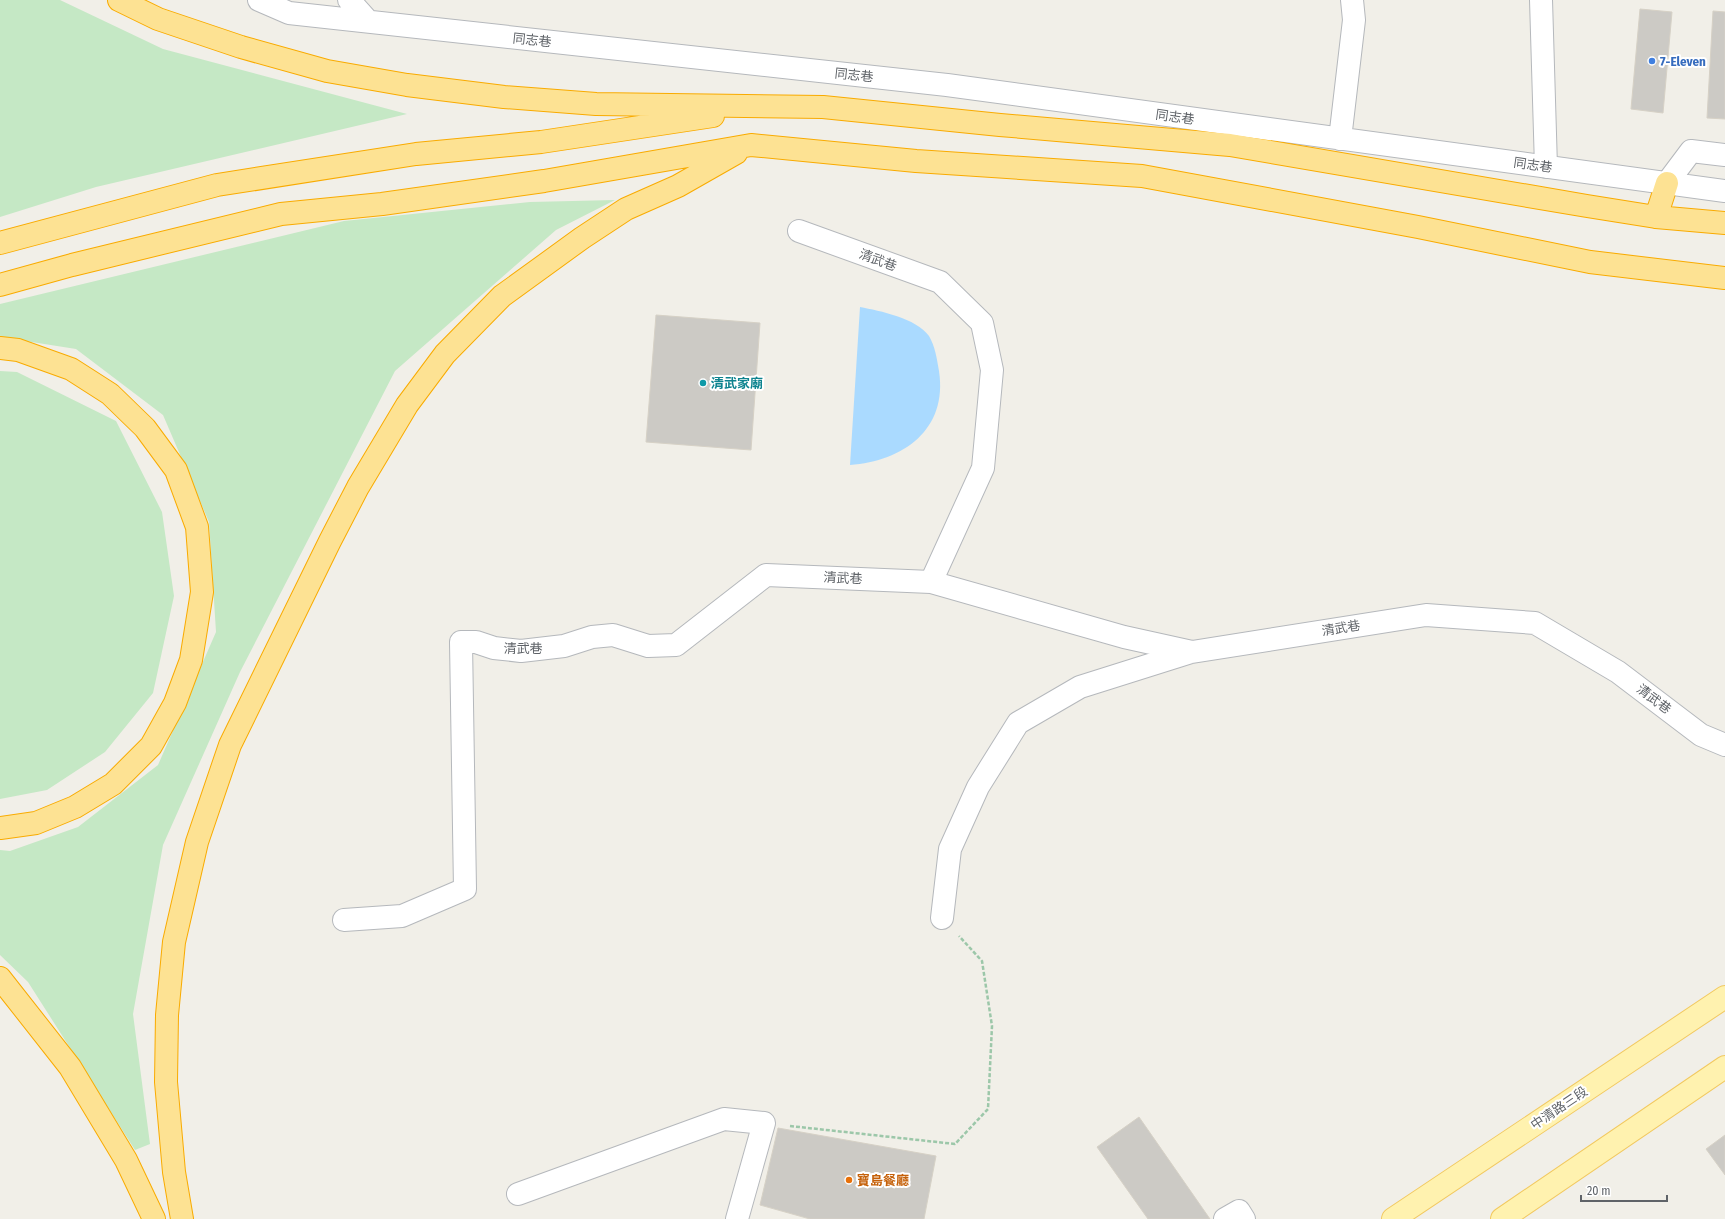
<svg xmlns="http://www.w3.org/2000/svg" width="1725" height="1219" viewBox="0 0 1725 1219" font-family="'Fira Sans Condensed','Noto Sans TC',sans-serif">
  <rect width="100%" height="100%" fill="#f1efe8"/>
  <path fill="#c5e8c5" d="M 0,0 L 60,0 L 163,49 L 407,114 L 96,187 L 0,217 Z
    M 615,200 L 556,230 L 395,371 L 240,672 L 163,845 L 133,1014 L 150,1144 L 135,1150 L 28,982 L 0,955 L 0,850 L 10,851 L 78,827 L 158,765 L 216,632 L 209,522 L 163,415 L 76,349 L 0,337 L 0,304 L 344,221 L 530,202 Z
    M 0,371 L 17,372 L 116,421 L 162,512 L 174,596 L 153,693 L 105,752 L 47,790 L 0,799 Z"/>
  <path fill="#aadaff" d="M 860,307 C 880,311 916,318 929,336 C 935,346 937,359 939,371 C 948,430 903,461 850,465 Z"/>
  <path fill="#cccac5" stroke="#d6d1c6" d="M 1640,9 L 1672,12 L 1663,113 L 1631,109 Z
    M 1713,11 L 1725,12 L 1725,119 L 1707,118 Z
    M 656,315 L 760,323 L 751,450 L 646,442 Z
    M 1139,1117 L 1210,1219 L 1148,1219 L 1097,1147 Z
    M 778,1128 L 936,1156 L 924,1219 L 810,1219 L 760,1205 Z
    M 1725,1135 L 1725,1175 L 1706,1149 Z"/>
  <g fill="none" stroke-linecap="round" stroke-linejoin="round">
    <defs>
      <path id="minor" d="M 259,0 L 289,13 L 947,85 L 1725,191
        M 349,0 L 367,20
        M 1541,0 L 1546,167
        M 1340,139 L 1354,20 L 1352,0
        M 1667,183 L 1691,151 L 1725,155
        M 799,231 L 940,282 L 982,323 L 992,370 L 983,468 L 931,582
        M 942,918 L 950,849 L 978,787 L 1018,723 L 1080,687 L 1191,652
        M 344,920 L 402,916 L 465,889 L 461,642 L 476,642 L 494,648 L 521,651 L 564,646 L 592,637 L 613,635 L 648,646 L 676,645 L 766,575 L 931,582 L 1124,637 L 1192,652 L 1426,615 L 1535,623 L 1618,672 L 1701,735 L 1725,745
        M 518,1194 L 724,1119 L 764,1123 L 737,1219
        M 1225,1219 L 1239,1211 L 1244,1219"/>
      <path id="major" d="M 1393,1219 L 1725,997
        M 1502,1219 L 1725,1067"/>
      <path id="highway" d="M 119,0 L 158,19 L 241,47 L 327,71 L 407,85 L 504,97 L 596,104 L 823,107 L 1000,125 L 1230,145 L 1587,206 L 1656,217 L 1725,223
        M 1656,217 L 1667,183
        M 0,243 L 217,185 L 416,154 L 541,142 L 713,116
        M 0,285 L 72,265 L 281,214 L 382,204 L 544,181 L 751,145 L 916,161 L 1142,176 L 1418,227 L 1590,262 L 1725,278
        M 0,348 L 18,350 L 71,369 L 110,394 L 145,428 L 176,470 L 197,527 L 202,592 L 191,660 L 175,703 L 151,746 L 113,784 L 75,807 L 36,823 L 0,828
        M 0,978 L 70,1067 L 126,1160 L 154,1219
        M 182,1219 L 174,1172 L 166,1082 L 167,1015 L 174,942 L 197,842 L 230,745 L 330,541 L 358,487 L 407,405 L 445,354 L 502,296 L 582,238 L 626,209 L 678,186 L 736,153"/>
    </defs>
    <use href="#minor" stroke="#b5b8bc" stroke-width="24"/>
    <use href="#major" stroke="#f2c960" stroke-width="24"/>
    <use href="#highway" stroke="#f9ab00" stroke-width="24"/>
    <path stroke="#9cc7a9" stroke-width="2.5" stroke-dasharray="4 2" stroke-linecap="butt" d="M 790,1126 L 955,1144 L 988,1109 L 992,1026 L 982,961 L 959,936"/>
    <use href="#minor" stroke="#fff" stroke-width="22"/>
    <use href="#major" stroke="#fff2af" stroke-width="22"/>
    <use href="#highway" stroke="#fde293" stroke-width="22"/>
  </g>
  <circle fill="#3f7fe0" stroke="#fff" stroke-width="1.5" cx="1652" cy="61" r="4"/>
  <circle fill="#0f9aa8" stroke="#fff" stroke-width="1.5" cx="703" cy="383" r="4"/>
  <circle fill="#e8710a" stroke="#fff" stroke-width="1.5" cx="849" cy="1180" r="4"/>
  <g text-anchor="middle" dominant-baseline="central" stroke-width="4" stroke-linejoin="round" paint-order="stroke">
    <g font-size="13" fill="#5f6368" stroke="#fff">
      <text transform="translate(532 40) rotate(6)">同志巷</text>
      <text transform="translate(854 75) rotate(6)">同志巷</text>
      <text transform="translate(1175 117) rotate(8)">同志巷</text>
      <text transform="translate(1533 165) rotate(8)">同志巷</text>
      <text transform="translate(878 260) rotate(20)">清武巷</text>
      <text transform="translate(843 578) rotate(3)">清武巷</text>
      <text transform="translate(1341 628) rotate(-9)">清武巷</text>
      <text x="523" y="648">清武巷</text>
      <text transform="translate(1654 699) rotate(37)">清武巷</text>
      <text transform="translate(1559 1108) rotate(-34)">中清路三段</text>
    </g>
    <g font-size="13" font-weight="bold" fill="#366cbe" stroke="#fff" text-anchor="start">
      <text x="1660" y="61">7-Eleven</text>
    </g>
    <g font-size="13" font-weight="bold" fill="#0d838f" stroke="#fff" text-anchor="start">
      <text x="711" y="383">清武家廟</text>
    </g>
    <g font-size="13" font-weight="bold" fill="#c56008" stroke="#fff" text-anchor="start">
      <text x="857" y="1180">寶島餐廳</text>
    </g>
  </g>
  <path d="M1581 1195v6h86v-6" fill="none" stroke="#5f6368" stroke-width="2"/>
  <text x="1587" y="1195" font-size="12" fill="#5f6368" stroke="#ffffff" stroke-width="3" paint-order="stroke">20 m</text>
</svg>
